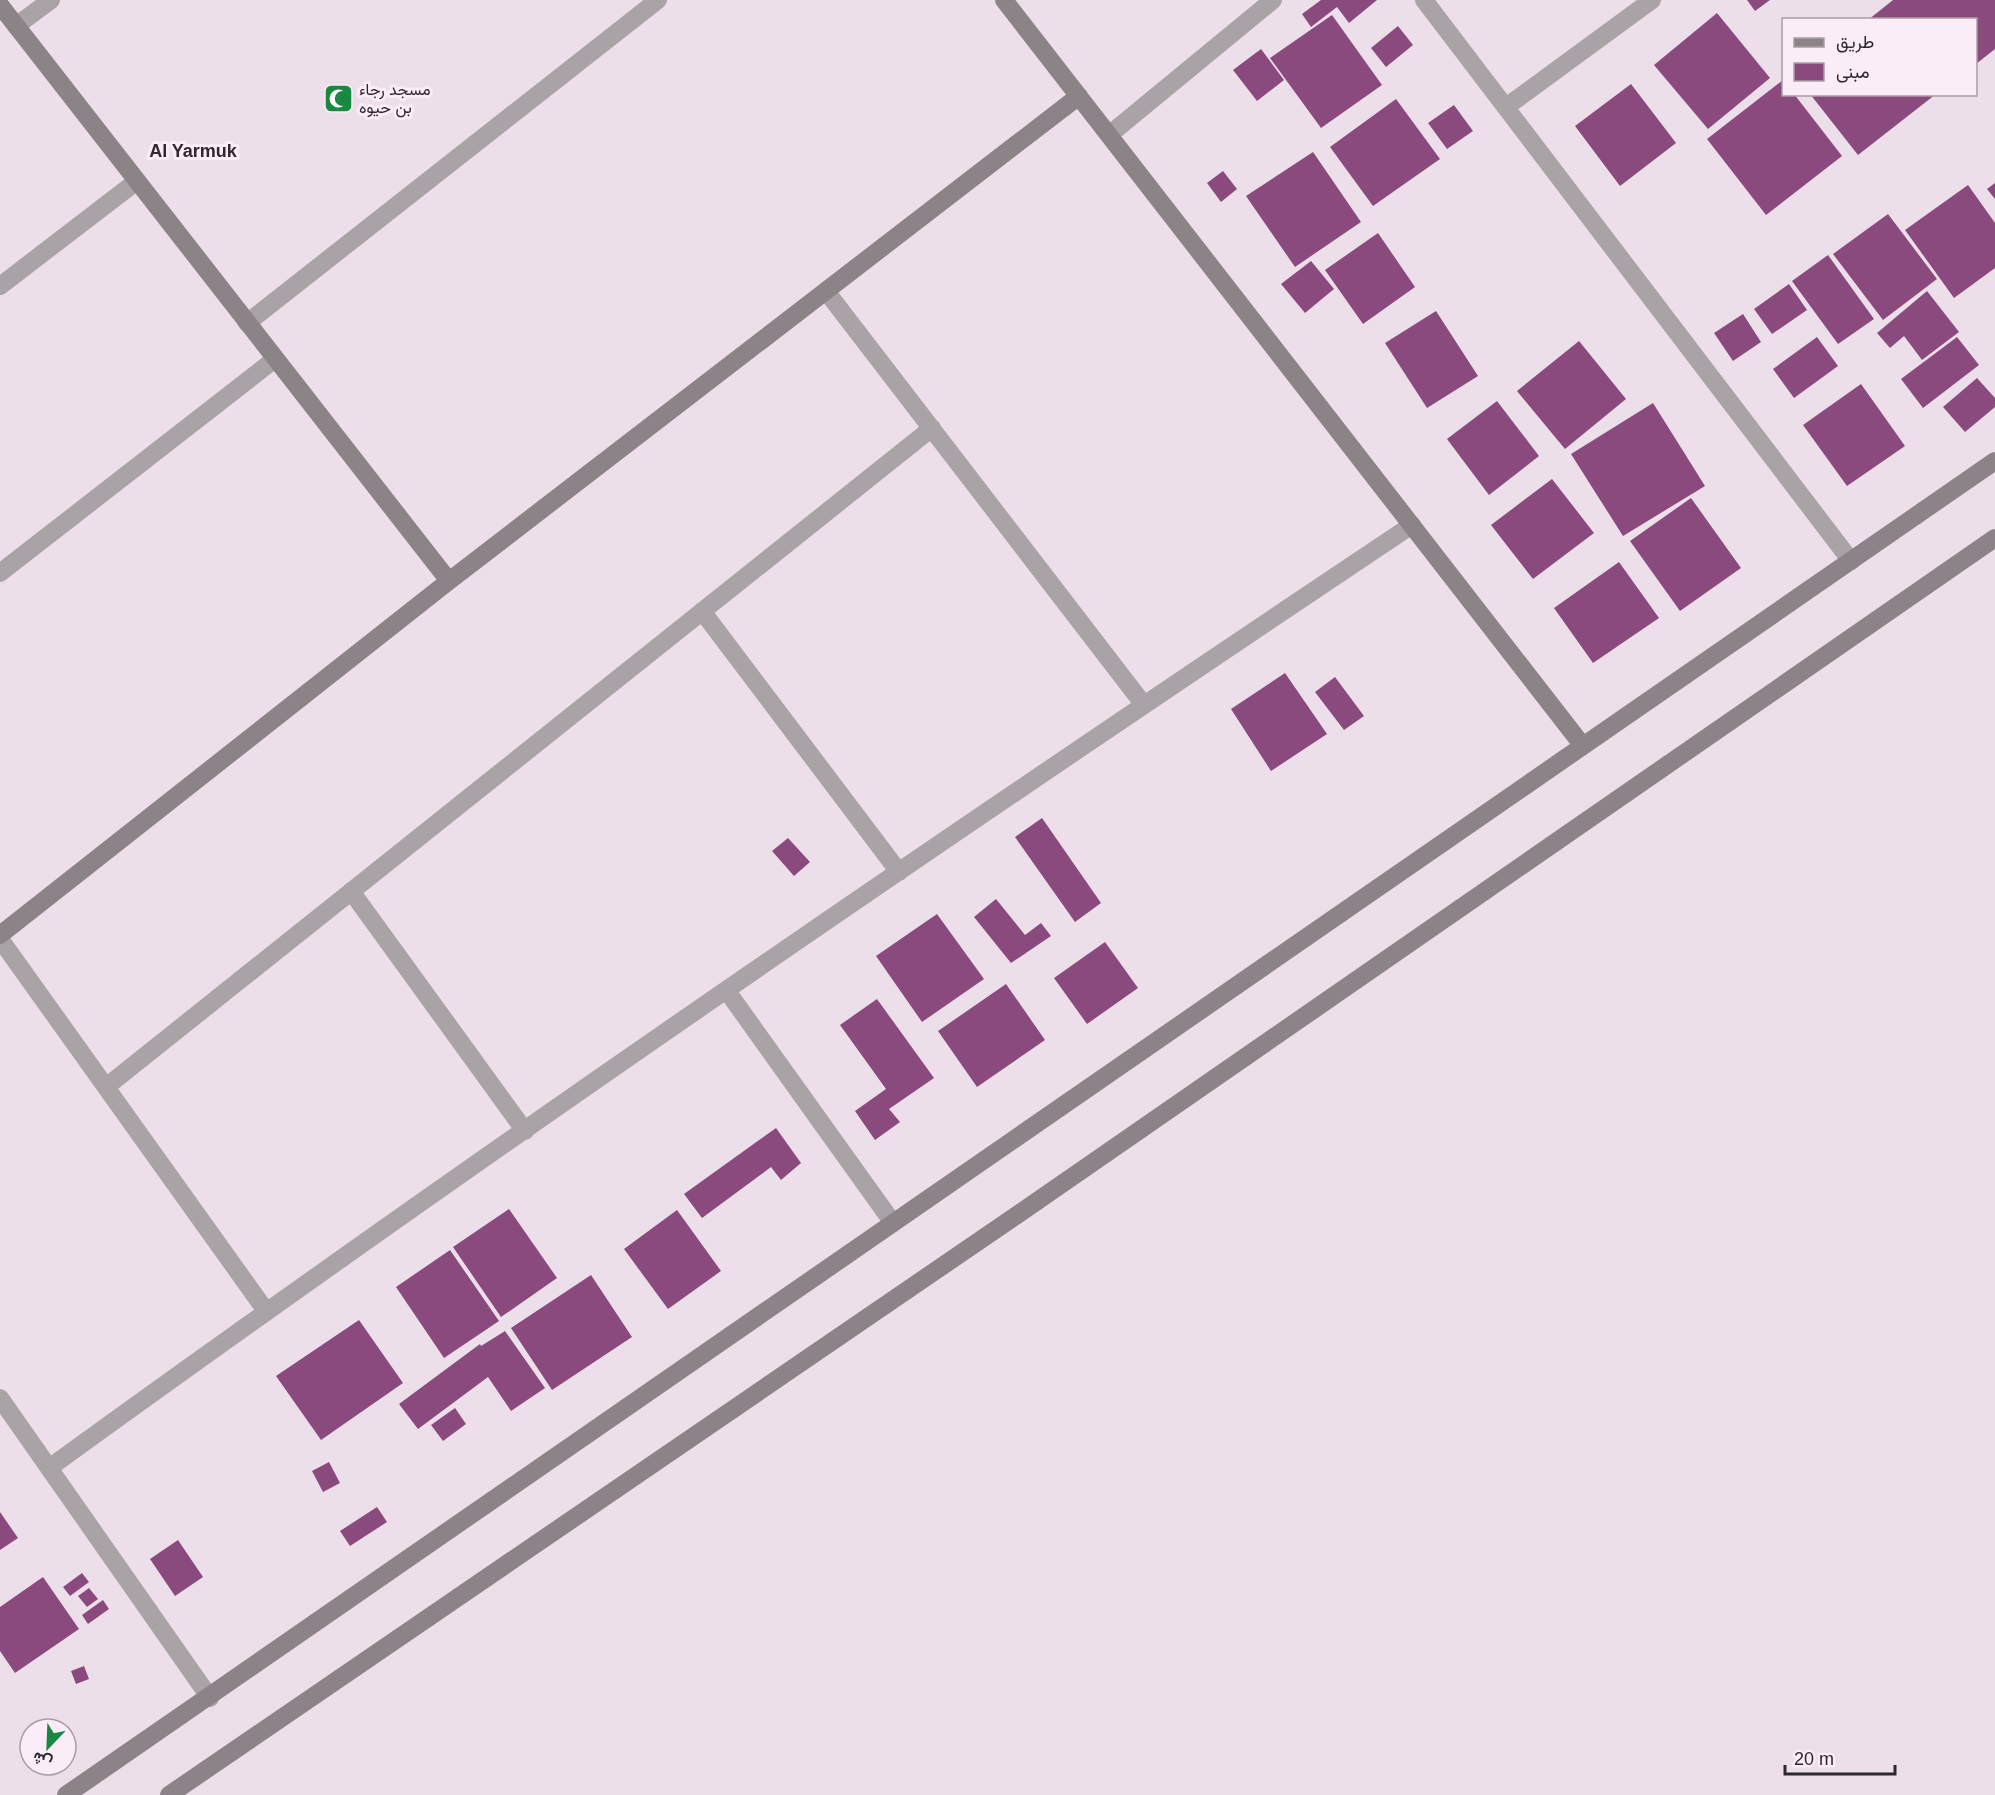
<svg xmlns="http://www.w3.org/2000/svg" width="1995" height="1795" viewBox="0 0 1995 1795" font-family="Helvetica,Vazirmatn,sans-serif">
  <rect width="100%" height="100%" fill="#eddfea"/>
  <path fill="#8a4a7e" d="M 1321,0 L 1377,0 L 1349,23 L 1337,7 L 1311,27 L 1302,14 Z
    M 1747,0 L 1770,0 L 1755,11 Z
    M 1893,0 L 1995,0 L 1995,49 L 1976,64 L 1976,20 L 1868,20 Z
    M 1717,13 L 1770,78 L 1708,129 L 1654,65 Z
    M 1332,15 L 1382,85 L 1321,128 L 1270,58 Z
    M 1398,26 L 1413,45 L 1386,67 L 1371,48 Z
    M 1261,49 L 1284,80 L 1257,101 L 1233,70 Z
    M 1783,80 L 1784,94 L 1794,94 L 1842,156 L 1766,215 L 1707,139 Z
    M 1631,84 L 1676,143 L 1620,186 L 1575,126 Z
    M 1810,94 L 1936,94 L 1858,155 Z
    M 1396,99 L 1440,159 L 1373,206 L 1330,147 Z
    M 1454,105 L 1473,131 L 1447,149 L 1428,123 Z
    M 1313,152 L 1361,222 L 1295,267 L 1246,196 Z
    M 1223,171 L 1237,189 L 1221,202 L 1207,183 Z
    M 1995,183 L 1995,199 L 1987,189 Z
    M 1968,185 L 1995,223 L 1995,268 L 1954,298 L 1905,230 Z
    M 1888,214 L 1937,279 L 1883,320 L 1833,254 Z
    M 1378,233 L 1415,287 L 1363,324 L 1325,270 Z
    M 1828,255 L 1874,319 L 1838,344 L 1792,281 Z
    M 1311,261 L 1334,289 L 1305,313 L 1281,284 Z
    M 1789,284 L 1807,310 L 1772,334 L 1754,309 Z
    M 1927,291 L 1959,332 L 1922,360 L 1904,336 L 1890,348 L 1877,333 Z
    M 1436,311 L 1478,376 L 1427,408 L 1385,343 Z
    M 1743,314 L 1761,342 L 1733,361 L 1714,333 Z
    M 1817,337 L 1838,366 L 1794,398 L 1773,369 Z
    M 1957,337 L 1979,365 L 1923,408 L 1901,379 Z
    M 1579,341 L 1626,399 L 1565,449 L 1517,391 Z
    M 1977,378 L 1995,398 L 1995,407 L 1965,432 L 1943,407 Z
    M 1861,384 L 1905,446 L 1847,486 L 1803,425 Z
    M 1497,401 L 1539,456 L 1489,495 L 1447,439 Z
    M 1653,403 L 1705,486 L 1623,536 L 1571,454 Z
    M 1552,479 L 1594,533 L 1533,579 L 1491,525 Z
    M 1691,498 L 1741,568 L 1680,611 L 1630,541 Z
    M 1619,562 L 1659,618 L 1593,663 L 1554,608 Z
    M 1285,673 L 1327,734 L 1271,771 L 1231,709 Z
    M 1335,677 L 1364,716 L 1344,730 L 1315,692 Z
    M 1042,818 L 1101,903 L 1075,922 L 1015,837 Z
    M 788,838 L 810,862 L 794,876 L 772,851 Z
    M 996,899 L 1025,935 L 1041,923 L 1051,936 L 1011,963 L 974,917 Z
    M 937,914 L 984,979 L 922,1022 L 876,956 Z
    M 1105,942 L 1138,988 L 1087,1024 L 1054,978 Z
    M 1006,984 L 1045,1040 L 977,1087 L 938,1031 Z
    M 877,999 L 934,1078 L 889,1109 L 900,1122 L 875,1140 L 855,1111 L 886,1089 L 840,1025 Z
    M 776,1128 L 801,1163 L 781,1180 L 771,1167 L 702,1218 L 684,1194 Z
    M 509,1209 L 557,1278 L 501,1317 L 453,1247 Z
    M 677,1210 L 721,1271 L 668,1309 L 624,1249 Z
    M 450,1250 L 499,1321 L 444,1358 L 396,1287 Z
    M 591,1275 L 632,1337 L 552,1390 L 511,1328 Z
    M 359,1320 L 403,1383 L 321,1440 L 276,1376 Z
    M 505,1331 L 545,1388 L 511,1411 L 488,1377 L 418,1429 L 399,1404 L 480,1344 L 481,1346 Z
    M 455,1408 L 466,1424 L 443,1441 L 431,1425 Z
    M 329,1462 L 340,1483 L 323,1492 L 312,1471 Z
    M 377,1507 L 387,1522 L 350,1546 L 340,1531 Z
    M 0,1512 L 18,1538 L 0,1550 Z
    M 178,1540 L 203,1577 L 175,1596 L 150,1559 Z
    M 82,1573 L 89,1582 L 70,1596 L 63,1587 Z
    M 43,1577 L 79,1629 L 15,1673 L 0,1651 L 0,1607 Z
    M 89,1588 L 98,1599 L 87,1607 L 78,1596 Z
    M 103,1600 L 109,1609 L 88,1624 L 82,1615 Z
    M 84,1666 L 89,1679 L 76,1684 L 71,1671 Z"/>
  <g fill="none" stroke-linecap="round" stroke-linejoin="round">
    <path stroke="#a9a3a7" stroke-width="18" d="M 1424,0 L 1851,561
      M 16,26 L 51,0
      M 1506,107 L 1652,0
      M 1109,135 L 1273,0
      M 0,286 L 137,181
      M 826,291 L 1144,705
      M 247,323 L 658,0
      M 0,573 L 275,359
      M 702,611 L 899,872
      M 351,891 L 525,1131
      M 0,939 L 266,1311
      M 727,991 L 893,1223
      M 106,1087 L 932,428
      M 0,1398 L 210,1698
      M 49,1468 C 496,1144 953,832 1412,525"/>
    <path stroke="#8c8389" stroke-width="18" d="M 1004,0 L 1583,746
      M 0,5 L 449,581
      M 0,935 L 449,581 L 1079,96
      M 66,1795 L 1995,461
      M 169,1795 L 1017,1215 L 1995,538"/>
  </g>
  <defs>
    <symbol id="mosque-square" viewBox="-11 -11 22 22"><rect x="-9" y="-9" width="18" height="18" rx="4" fill="#198840" stroke="#faedf7"/><path d="M3.5-4.9A6 6 0 1 0 3.5 4.9A5 5 0 1 1 3.5-4.9Z" fill="#fff"/></symbol>
  </defs>
  <g fill-rule="evenodd">
    <use href="#mosque-square" x="322" y="82" width="33" height="33"/>
  </g>
  <g text-anchor="middle" dominant-baseline="central" stroke-width="6" stroke-linejoin="round" paint-order="stroke">
    <g font-size="16" fill="#2c272b" stroke="#faedf7" text-anchor="start">
      <text x="359" y="89">مسجد رجاء<tspan x="359" dy="18">بن حيوه</tspan></text>
    </g>
    <g font-size="18" font-weight="bold" fill="#322830" stroke="#faedf7">
      <text x="193" y="151">Al Yarmuk</text>
    </g>
  </g>
  <rect x="1782" y="18" width="195" height="78" fill="#faedf7" stroke="#a89ea5" stroke-width="1.5"/>
  <rect x="1794" y="38" width="30" height="9" fill="#8c8389" stroke="#a89ea5" stroke-width="1.5"/>
  <text x="1836" y="48" font-size="18" fill="#2c272b">طريق</text>
  <rect x="1794" y="63" width="30" height="18" fill="#8a4a7e" stroke="#a89ea5" stroke-width="1.5"/>
  <text x="1836" y="78" font-size="18" fill="#2c272b">مبنى</text>
  <g transform="translate(48 1747) rotate(203)"><circle r="28" fill="#faedf7" stroke="#a89ea5" stroke-width="1.5"/>
  <path d="M0-4.5L10 22L0 15L-10 22Z" fill="#198840"/>
  <text y="-9" font-size="16" font-weight="bold" text-anchor="middle" fill="#2c272b">ش</text>
  </g>
  <path d="M1785 1765v9h110v-9" fill="none" stroke="#2c272b" stroke-width="3"/>
  <text x="1794" y="1765" font-size="18" fill="#2c272b" stroke="#faedf7" stroke-width="4.5" paint-order="stroke">20 m</text>
</svg>
